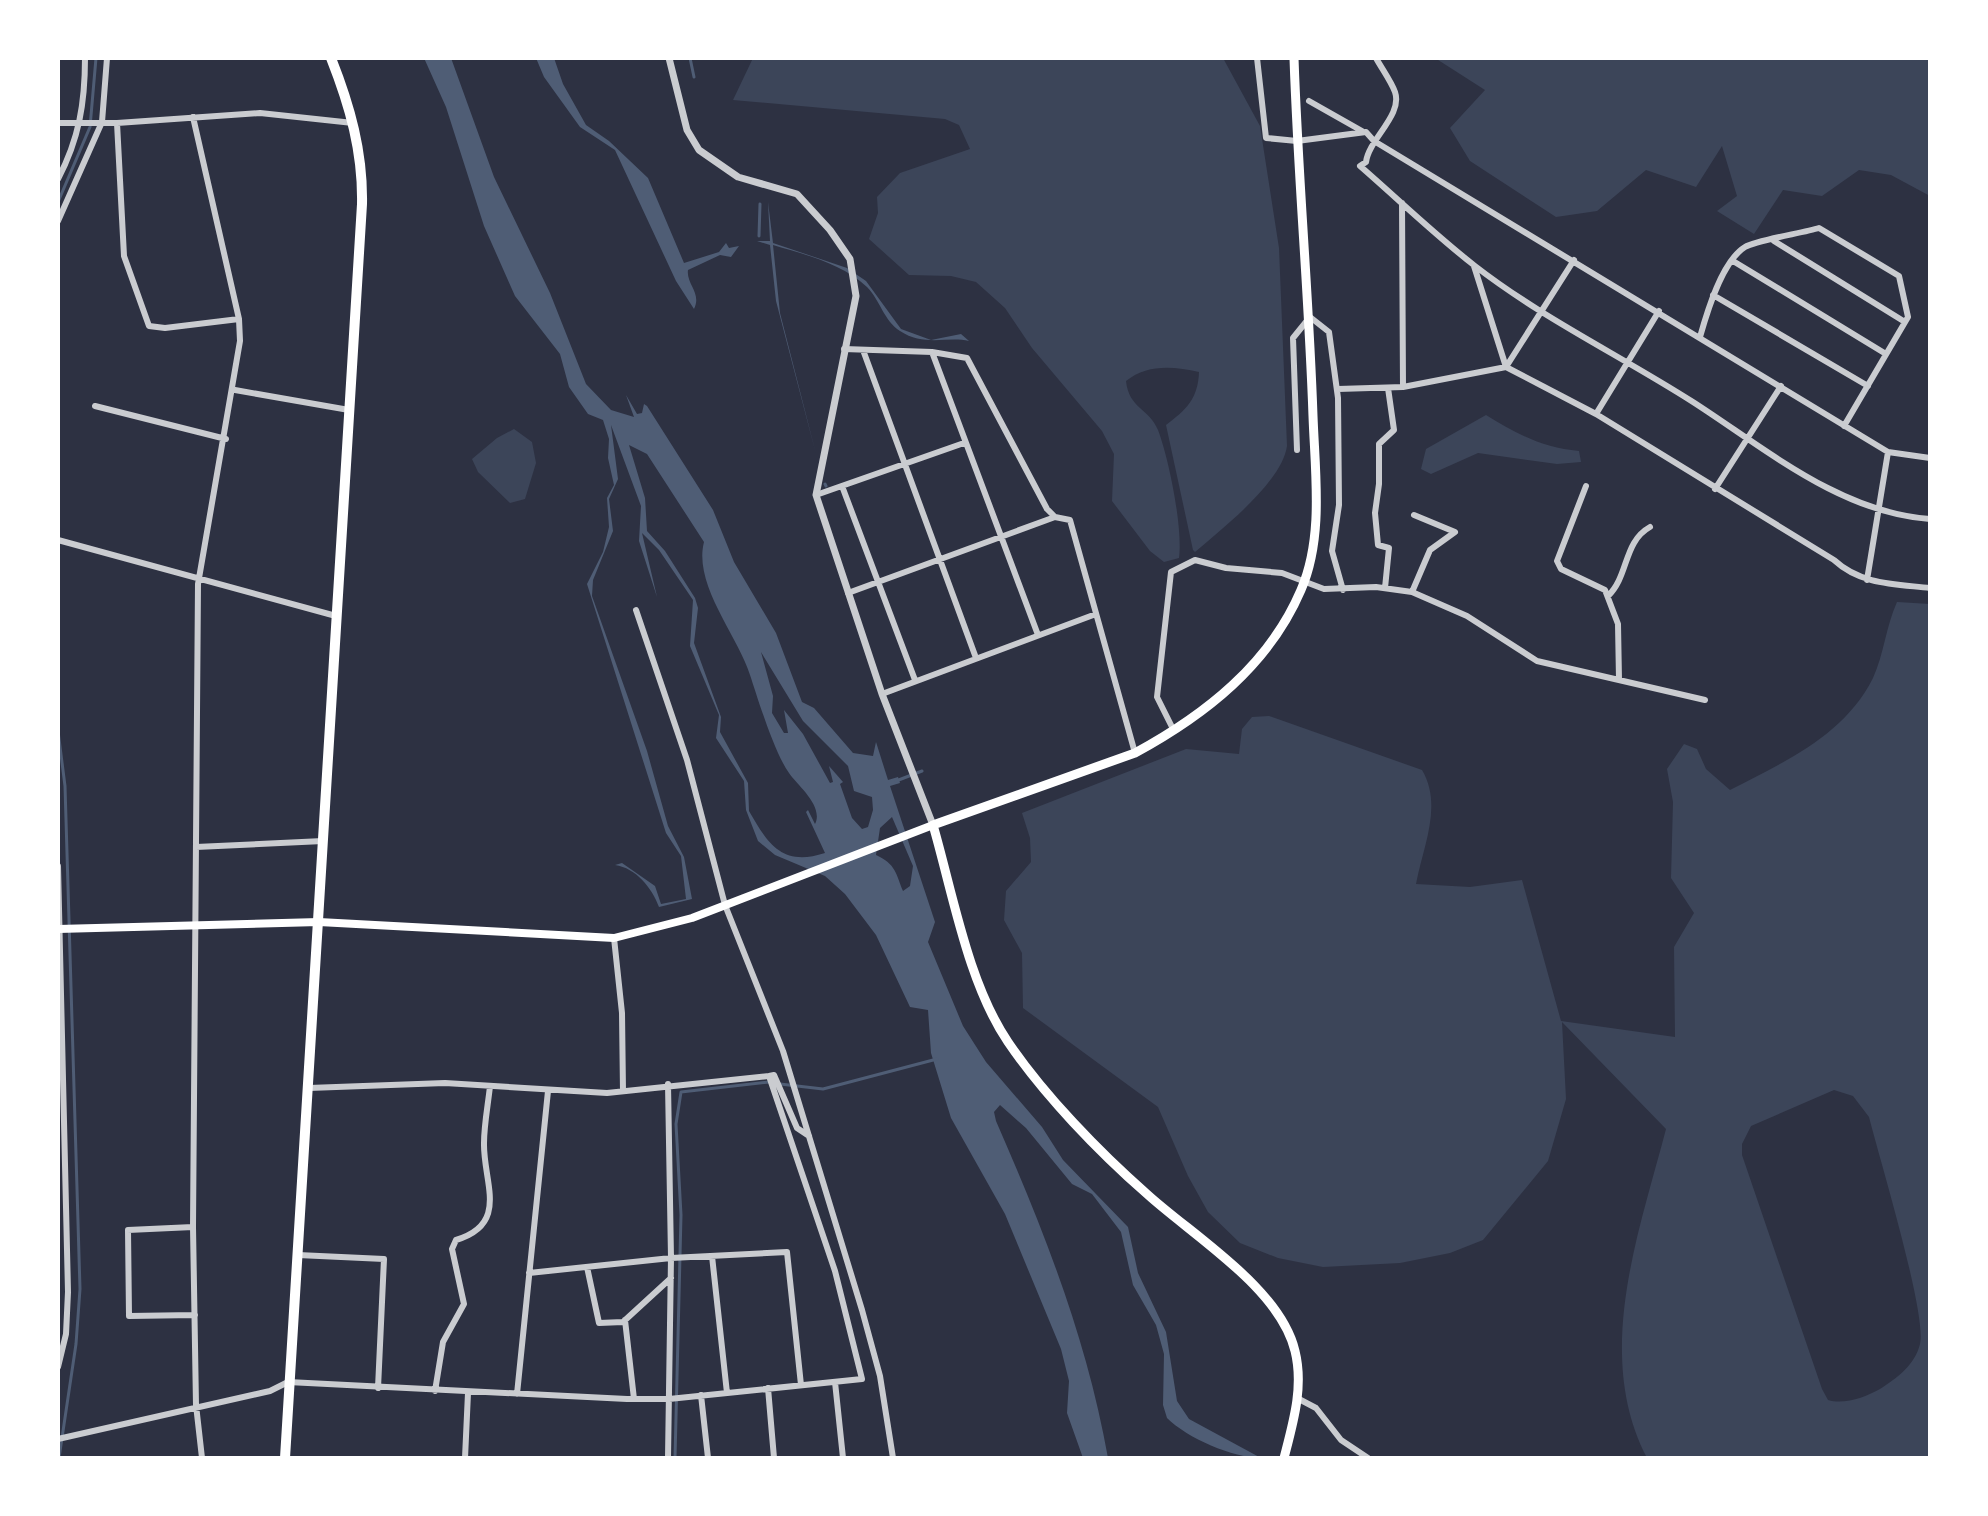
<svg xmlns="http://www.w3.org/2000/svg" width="1988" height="1516" viewBox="0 0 1988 1516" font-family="Manrope,sans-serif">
  <rect width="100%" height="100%" fill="#2d3142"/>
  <path fill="#3c4559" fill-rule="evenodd" d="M 753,58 L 1223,58 L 1260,126 L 1279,248 L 1287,446 C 1282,482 1223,528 1195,552 L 1193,550 L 1166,425 C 1186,410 1198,399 1199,372 C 1173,366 1147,364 1126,381 C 1129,409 1149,408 1158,430 C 1169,459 1183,528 1179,558 L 1164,562 L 1150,551 L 1112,501 L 1114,454 L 1102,431 L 1032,348 L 1005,308 L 976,282 L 951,276 L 909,275 L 869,239 L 878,213 L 877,197 L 900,173 L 970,149 L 959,125 L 945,119 L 733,100 Z
    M 1435,58 L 1930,58 L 1930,196 L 1891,175 L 1859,170 L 1822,196 L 1783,190 L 1754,234 L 1717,211 L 1737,196 L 1722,146 L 1696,187 L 1646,170 L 1597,211 L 1556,217 L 1470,161 L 1450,128 L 1485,90 Z
    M 1486,415 C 1517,434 1543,448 1579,451 L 1581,462 L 1557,464 L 1478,453 L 1431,474 L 1421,469 L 1426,449 Z
    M 514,429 L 532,442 L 536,463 L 525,499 L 510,503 L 478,472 L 472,459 L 497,438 Z
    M 1897,602 L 1930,604 L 1930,1458 L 1647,1458 C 1593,1354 1639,1233 1666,1129 L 1562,1022 L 1566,1099 L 1548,1161 L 1483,1240 L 1450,1253 L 1400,1263 L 1323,1267 L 1278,1258 L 1240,1243 L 1208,1212 L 1188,1176 L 1158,1107 L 1023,1008 L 1022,953 L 1004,920 L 1006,891 L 1031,862 L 1030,838 L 1022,813 L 1186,749 L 1239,754 L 1242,729 L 1252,717 L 1269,716 L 1422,770 C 1443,805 1423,847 1416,884 L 1470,887 L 1522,880 L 1561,1021 L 1675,1037 L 1674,947 L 1694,913 L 1671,878 L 1673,802 L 1667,769 L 1684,744 L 1697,749 L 1706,769 L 1730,790 C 1784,762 1844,736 1873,678 C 1884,654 1886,626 1897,602 ZM 1834,1090 L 1853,1096 L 1869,1117 C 1879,1157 1927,1314 1920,1344 C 1915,1365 1897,1378 1880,1389 C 1866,1397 1844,1405 1828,1400 L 1822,1389 L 1742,1155 L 1742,1144 L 1751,1126 Z"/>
  <path fill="#4f5d75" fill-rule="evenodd" d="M 424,58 L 451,58 L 494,177 L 550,293 L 586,384 L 611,410 L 634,417 L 626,395 L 637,414 L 642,413 L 644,404 L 647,406 L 713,510 L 734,562 L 776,633 L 802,702 L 814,708 L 853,753 L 873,756 L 876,742 L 888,780 L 898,777 L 900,783 L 890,786 L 935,922 L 928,942 L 963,1026 L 986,1062 L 1042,1127 L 1063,1160 L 1128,1227 L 1138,1273 L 1166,1332 L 1177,1401 L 1189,1419 L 1261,1458 C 1233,1458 1187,1438 1167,1418 L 1163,1405 L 1164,1354 L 1156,1325 L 1133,1285 L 1121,1232 L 1092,1194 L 1072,1184 L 1026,1128 L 1000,1105 L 994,1112 L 996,1121 C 1044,1231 1087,1339 1108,1458 L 1083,1458 L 1067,1413 L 1069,1381 L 1061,1349 L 1005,1214 L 951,1118 L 931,1053 L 928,1010 L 910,1007 L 876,935 L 845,894 L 825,876 L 775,855 L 758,841 L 746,810 L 744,781 L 716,738 L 719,715 L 690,646 L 693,600 L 659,550 L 642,533 L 657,597 L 639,541 L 641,506 L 611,425 L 618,479 L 609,499 L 613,531 L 593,580 L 592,596 L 647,751 L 668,826 L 684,857 L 692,899 L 659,907 C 652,888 636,868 615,865 L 622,863 L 655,886 L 661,904 L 686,899 L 681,856 L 666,833 L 587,584 L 603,552 L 609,527 L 607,498 L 614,485 L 608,458 L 609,439 L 603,420 L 588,414 L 569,387 L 560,354 L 515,296 L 484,226 L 446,107 ZM 629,445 L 647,454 L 704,542 C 693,585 738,636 750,675 C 758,699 774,752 789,773 C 798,786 824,806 815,824 L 808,810 L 806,812 L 825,853 C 782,867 768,844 749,811 L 748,783 L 720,732 L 721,717 L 694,643 L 698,608 L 695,598 L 665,551 L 647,531 L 645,498 ZM 761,652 L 803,721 L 848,766 L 854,791 L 872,797 L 873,810 L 868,827 L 862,829 L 852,818 L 840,784 L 843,782 L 829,766 L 833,782 L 830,783 L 803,734 L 784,710 L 788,733 L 784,733 L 772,713 L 773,696 ZM 892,817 L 913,866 L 910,886 L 903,891 C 896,874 896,864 876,855 L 880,828 Z
    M 536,58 L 554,58 L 563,84 L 586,125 L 609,141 L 648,178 L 684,263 L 719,252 L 726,243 L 729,248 L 739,246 L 731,257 L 720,255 L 688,270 C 686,284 702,293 694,309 L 676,281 L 615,150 L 580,127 L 544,77 Z
    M 768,202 L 773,243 L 847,268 L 866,281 L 901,329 L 931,340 L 961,334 L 969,341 C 948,336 924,347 900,331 C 884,321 880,300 867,287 C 841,263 806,255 773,245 L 780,313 L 816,454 L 776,301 L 770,245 L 757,241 L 770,241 Z"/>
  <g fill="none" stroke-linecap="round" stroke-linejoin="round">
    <path stroke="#4f5d75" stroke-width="3" d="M 690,58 L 694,77
      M 58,202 L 90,127 L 96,58
      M 759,236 L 760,204
      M 825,484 L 826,486
      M 58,731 L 65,786 L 80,1289 L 76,1344 L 59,1458
      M 896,781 L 922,771
      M 780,1084 L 823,1089 L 937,1059
      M 675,1458 L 681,1215 L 676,1124 L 681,1092 L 769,1082"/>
    <path stroke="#caccd0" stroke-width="6" d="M 1257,58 L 1266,138 L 1297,141 L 1366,132 L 1374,141 L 1888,452 L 1930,458
      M 1376,58 C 1382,69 1391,81 1395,92 C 1403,115 1369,139 1366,162 L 1360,166 C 1398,199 1435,235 1475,266 C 1542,318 1621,356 1693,402 C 1766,449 1841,513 1930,519
      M 1309,101 L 1362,131
      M 193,117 L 239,319
      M 58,123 L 117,123 L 260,113 L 353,123
      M 117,123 L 124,256 L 149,326 L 165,328 L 239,319 L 240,341 L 198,584 L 193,1227 L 196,1405 L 202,1458
      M 58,179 C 79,139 85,103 85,58
      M 1402,203 L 1403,387
      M 58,221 L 102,122 L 107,58
      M 1774,241 L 1905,322
      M 1733,261 L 1886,354
      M 1474,266 L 1506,367 L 1596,414 L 1834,560 C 1861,585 1895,584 1930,588
      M 1713,295 L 1868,386
      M 1700,337 C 1707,312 1722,261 1745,247 C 1757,240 1803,233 1819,228 L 1899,276 L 1908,317 L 1844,426
      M 844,349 L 932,352 L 967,358 L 1047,509 L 1055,517 L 1070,520 L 1135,753
      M 863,350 L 976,658
      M 932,352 L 1038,635
      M 1338,389 L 1403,387 L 1506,367 L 1574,260
      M 235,390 L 349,410
      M 95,406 L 226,439
      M 1596,414 L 1659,311
      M 1297,450 L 1293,338 L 1310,317 L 1329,332 L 1338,398 L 1339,505 L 1332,551 L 1343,590
      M 842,486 L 915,680
      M 1586,486 L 1557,561 L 1561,569 L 1605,590 L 1618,624 L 1619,680
      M 1715,489 L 1781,386
      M 816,495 L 964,443
      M 58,540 L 336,616
      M 1867,580 L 1888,452
      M 1385,588 L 1389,548 L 1378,545 L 1375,513 L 1379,484 L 1379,444 L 1394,430 L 1388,388
      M 1412,592 L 1430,550 L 1455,532 L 1414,515
      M 848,593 L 1055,517
      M 1608,596 C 1629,576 1623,542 1650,527
      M 636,610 L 687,760 L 725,905 L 783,1051 L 862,1310 L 880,1376 L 893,1458
      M 882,694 L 1096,614
      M 1173,729 L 1157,697 L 1171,572 L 1195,560 L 1226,568 L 1282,573 L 1324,589 L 1376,587 L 1412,592 L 1467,616 L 1537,661 L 1705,700
      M 196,847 L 323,841
      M 58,866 L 68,1292 L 66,1334 L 58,1367
      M 614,938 L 622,1013 L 623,1091
      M 668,1084 L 671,1258 L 668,1458
      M 309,1088 L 445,1083 L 607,1093 L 769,1076
      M 193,1227 L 128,1230 L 129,1316 L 195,1315
      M 298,1255 L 384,1259 L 378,1388
      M 712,1256 L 727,1393
      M 587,1267 L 599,1323 L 623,1322 L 671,1278
      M 529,1273 L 671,1258 L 787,1252 L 801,1385
      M 625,1320 L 634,1399
      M 835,1382 L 843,1458
      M 768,1388 L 774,1458
      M 435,1391 L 443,1342 L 464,1304 L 452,1249 L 456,1240 C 510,1224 483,1182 484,1143 C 484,1125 488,1105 490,1086
      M 517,1394 L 548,1091
      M 701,1395 L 708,1458
      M 1297,1398 L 1316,1408 L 1341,1440 L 1368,1458
      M 58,1439 L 270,1391 L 288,1382 L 627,1399 L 669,1399 L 862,1379 L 835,1271 L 769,1076 L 774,1075 L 797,1128 L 809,1136
      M 465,1458 L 468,1393"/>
    <path stroke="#caccd0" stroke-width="7" d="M 669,58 L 687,130 L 699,150 L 738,177 L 797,194 L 830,230 L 850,259 L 856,296 L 816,495 L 882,694 L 933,825"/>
    <path stroke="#fff" stroke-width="8" d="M 58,929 L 319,922 L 614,938 L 692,918 L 933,825"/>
    <path stroke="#fff" stroke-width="9" d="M 1284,1458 C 1293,1423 1304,1387 1295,1351 C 1280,1288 1193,1236 1147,1194 C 1099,1152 1044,1095 1008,1042 C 968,983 953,894 933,825 L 1135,753 C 1205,715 1269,665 1301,590 C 1324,537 1315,473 1313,416 C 1309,297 1298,178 1294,58"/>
    <path stroke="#fff" stroke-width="10" d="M 285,1458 L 362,204 C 363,152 350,106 331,58"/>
  </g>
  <rect width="1988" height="1516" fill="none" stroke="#ffffff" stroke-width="120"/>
</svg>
